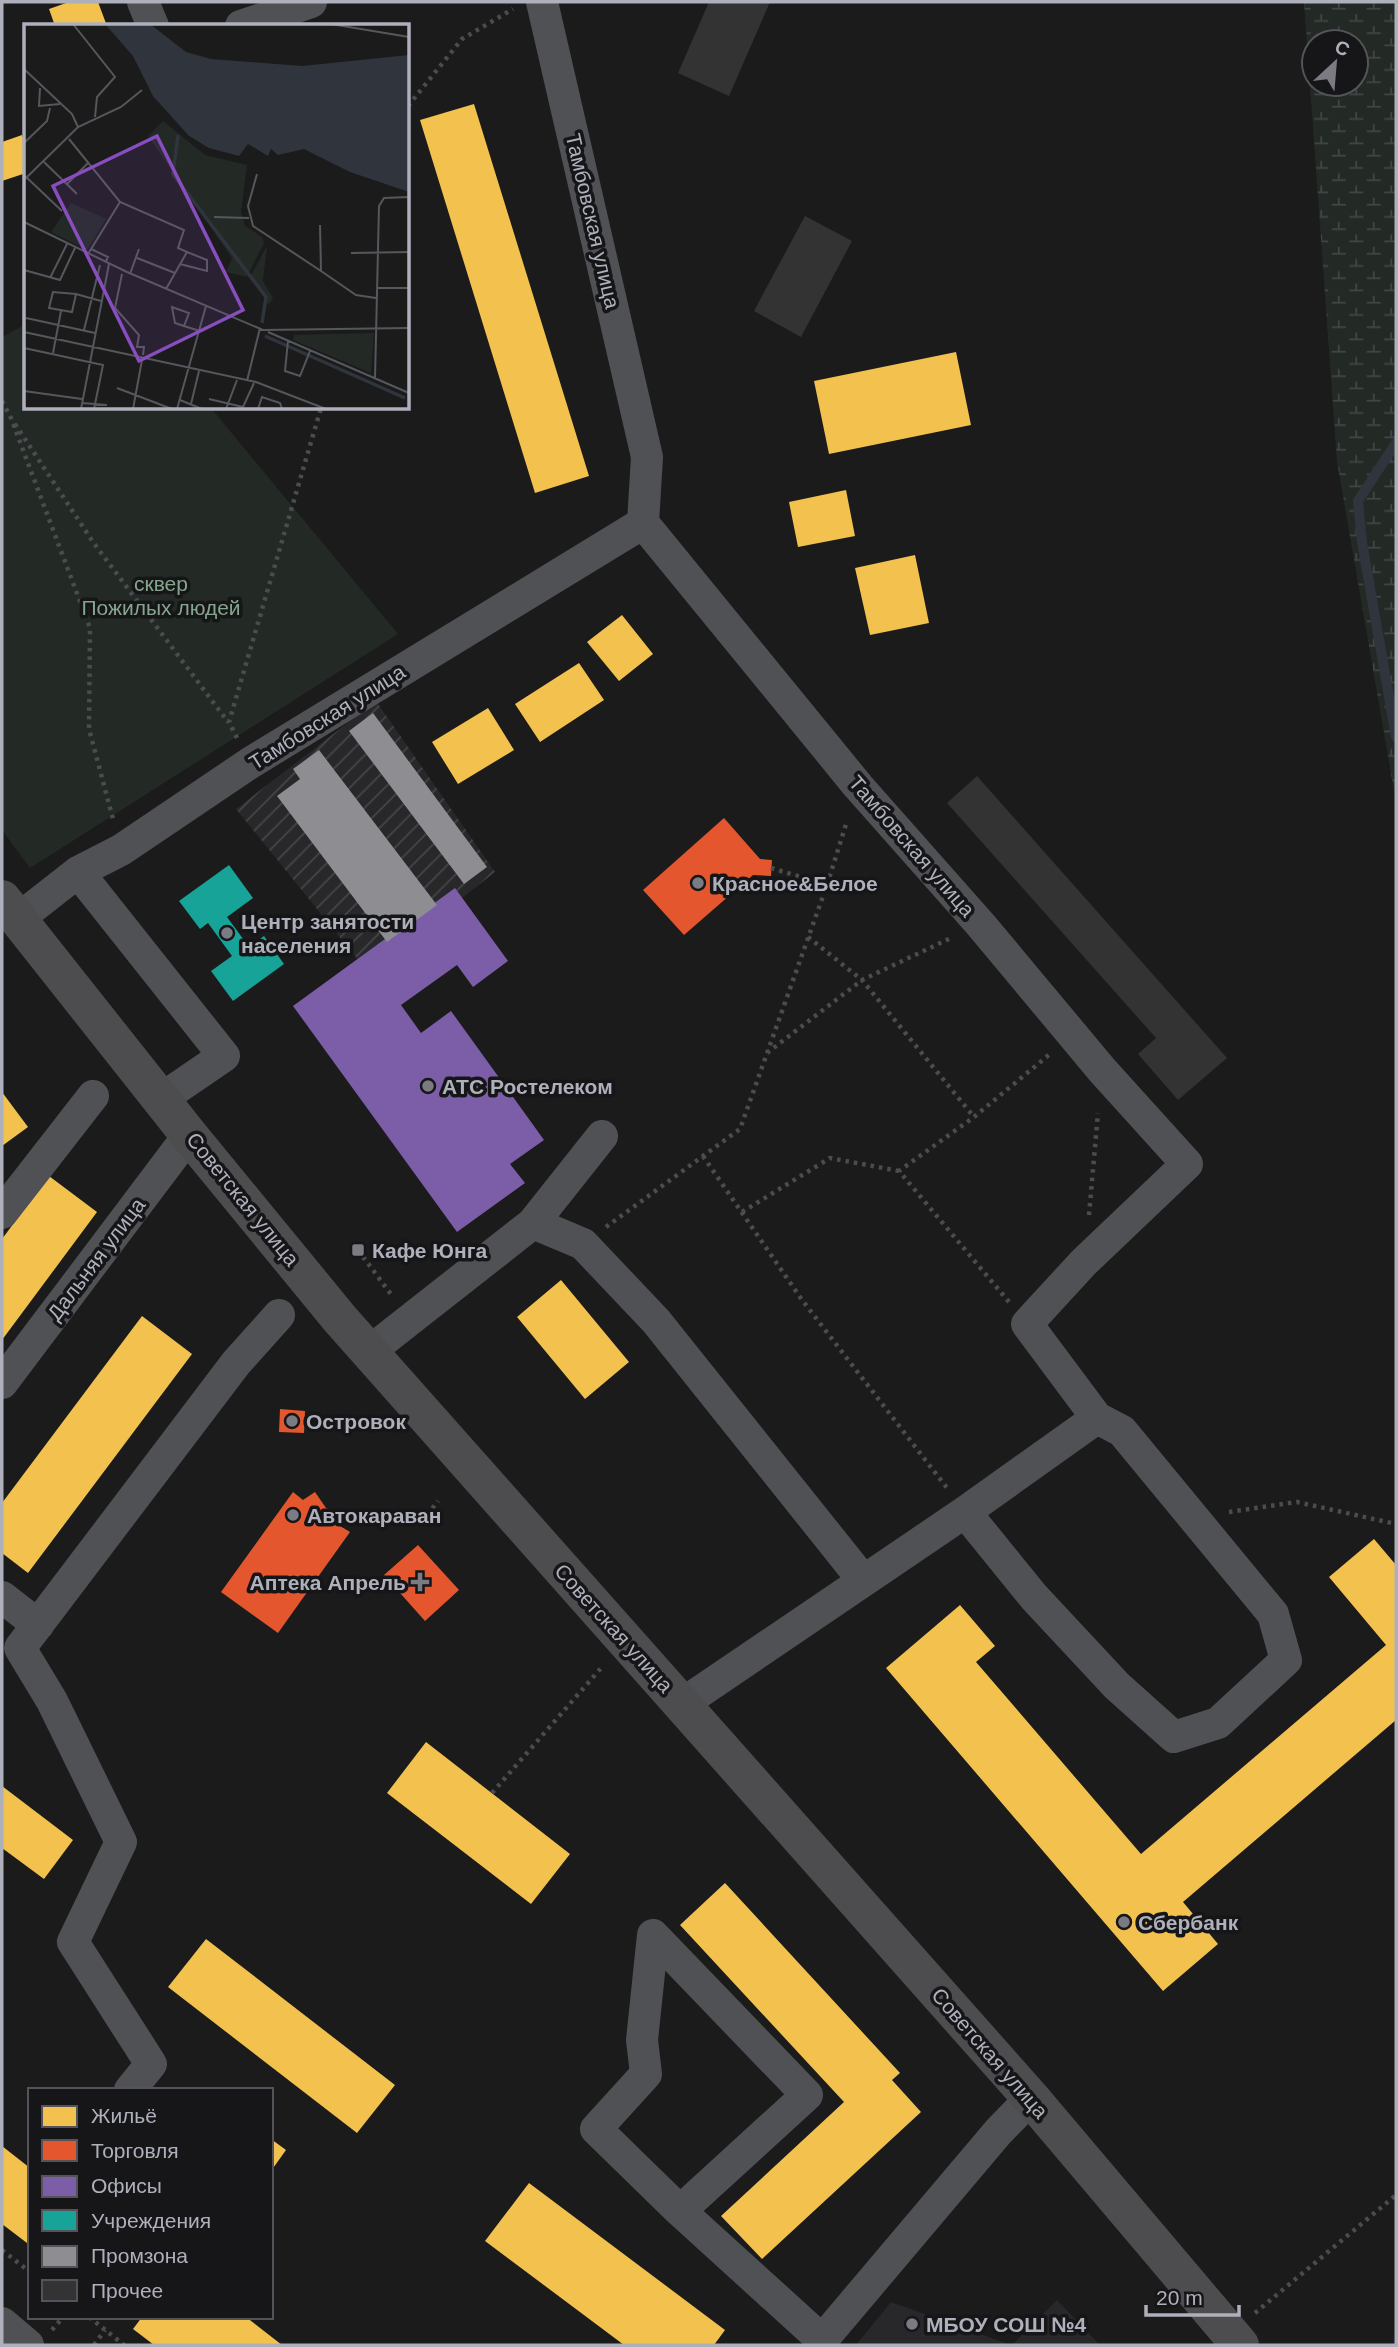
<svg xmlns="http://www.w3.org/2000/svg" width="1398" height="2347" viewBox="0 0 1398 2347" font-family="Arial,sans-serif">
  <defs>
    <pattern id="industrial-furrows" width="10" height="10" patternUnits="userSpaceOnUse" patternTransform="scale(1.75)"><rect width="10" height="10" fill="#28282a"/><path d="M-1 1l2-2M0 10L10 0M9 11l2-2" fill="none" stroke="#454547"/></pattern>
    <pattern id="wetland-marsh" width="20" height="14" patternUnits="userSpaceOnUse" patternTransform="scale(1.75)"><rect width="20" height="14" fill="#232a26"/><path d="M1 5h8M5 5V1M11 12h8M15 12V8" fill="none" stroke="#404644"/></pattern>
  </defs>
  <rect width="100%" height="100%" fill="#1b1b1c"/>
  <path fill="#28282a" d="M 1057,2300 L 1100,2345 L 1012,2345 Z
    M 891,2302 L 1011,2345 L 856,2345 Z"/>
  <path fill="url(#industrial-furrows)" d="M 376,701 L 495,872 L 368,972 L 236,809 Z"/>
  <path fill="url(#wetland-marsh)" fill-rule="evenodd" d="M 1304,2 L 1396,2 L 1396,802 L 1337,461 ZM 1314,42 L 1356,42 L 1356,84 L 1314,84 Z"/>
  <path fill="#232a26" d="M 26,324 L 26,408 L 211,408 L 398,634 L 30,868 L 2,830 L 2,337 Z"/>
  <path fill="#f2c14e" d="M 69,2 L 98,2 L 107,26 L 55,26 L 49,9 Z
    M 474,104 L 589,476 L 535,493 L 420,120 Z
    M 22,135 L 26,148 L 26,173 L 2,181 L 2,142 Z
    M 956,352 L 971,425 L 829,454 L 814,381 Z
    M 846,490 L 855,536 L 798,547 L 789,502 Z
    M 915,555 L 929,623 L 870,635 L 855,568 Z
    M 622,615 L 653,654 L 619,681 L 587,642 Z
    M 579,663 L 604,700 L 540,742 L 515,704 Z
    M 488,708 L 514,750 L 458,784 L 432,742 Z
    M 2,1092 L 28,1127 L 2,1146 Z
    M 49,1176 L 97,1212 L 2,1340 L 2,1239 Z
    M 561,1280 L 629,1362 L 585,1399 L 517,1317 Z
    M 142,1316 L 192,1354 L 28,1573 L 2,1553 L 2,1503 Z
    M 1374,1539 L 1396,1565 L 1396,1720 L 1183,1902 L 1218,1944 L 1163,1991 L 886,1668 L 960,1605 L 995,1646 L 976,1662 L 1141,1854 L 1386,1645 L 1329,1577 Z
    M 426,1742 L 570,1854 L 531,1904 L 387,1793 Z
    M 2,1786 L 73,1840 L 44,1879 L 2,1848 Z
    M 725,1883 L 900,2073 L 892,2080 L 921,2112 L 762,2259 L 721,2216 L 844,2102 L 680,1925 Z
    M 206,1939 L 395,2085 L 357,2133 L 168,1987 Z
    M 271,2139 L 286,2150 L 271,2171 Z
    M 2,2146 L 30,2168 L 30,2239 L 27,2243 L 2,2224 Z
    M 529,2183 L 725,2330 L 714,2345 L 624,2345 L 485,2241 Z
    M 142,2317 L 246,2317 L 282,2345 L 154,2345 L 133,2329 Z"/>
  <path fill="#e4572e" d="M 724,818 L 760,859 L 772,860 L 771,876 L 753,875 L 684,935 L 643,890 Z
    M 280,1409 L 305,1411 L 304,1433 L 279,1432 Z
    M 293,1492 L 303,1500 L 315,1492 L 326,1508 L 335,1512 L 344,1511 L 340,1526 L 350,1532 L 278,1633 L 221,1592 Z
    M 418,1545 L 459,1590 L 425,1621 L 384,1575 Z"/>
  <path fill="#7b5ea7" d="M 455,888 L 508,961 L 473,987 L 457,965 L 401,1005 L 421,1033 L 451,1011 L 544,1140 L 510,1164 L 525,1183 L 457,1232 L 293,1006 Z"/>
  <path fill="#17a398" d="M 229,865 L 253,898 L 227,917 L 249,947 L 264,936 L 284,964 L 233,1001 L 211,971 L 232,956 L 208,923 L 200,929 L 179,901 Z"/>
  <path fill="#8d8d92" d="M 373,713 L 487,867 L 464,884 L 349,731 Z
    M 319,750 L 437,905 L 387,942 L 277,796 L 300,779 L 293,769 Z"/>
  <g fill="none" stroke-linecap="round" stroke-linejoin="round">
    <path stroke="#2f343d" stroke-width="10" d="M 1396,443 L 1358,501 L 1362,542 L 1396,737"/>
  </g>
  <path fill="#333334" d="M 709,2 L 770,2 L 729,96 L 678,73 Z
    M 805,216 L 852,241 L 801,337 L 754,311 Z
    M 977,776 L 1227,1058 L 1178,1100 L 1138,1054 L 1156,1038 L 947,803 Z"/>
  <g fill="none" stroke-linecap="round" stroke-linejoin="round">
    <path stroke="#4b4c4f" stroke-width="4.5" stroke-dasharray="3.5 5" stroke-linecap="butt" d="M 408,106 L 462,39 L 513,9
      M 2,401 L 11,418 L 90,628 L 89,729 L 113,819
      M 15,424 L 93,542 L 228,722
      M 237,738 L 229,722 L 321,408
      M 771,868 L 827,885
      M 808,937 L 862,980 L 974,1117
      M 767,1053 L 862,980 L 951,938
      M 703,1156 L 802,1300 L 947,1488
      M 742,1212 L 830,1158 L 899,1171
      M 1089,1215 L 1098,1113
      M 606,1227 L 740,1129 L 827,885 L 847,821
      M 358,1250 L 393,1297
      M 1009,1302 L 899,1171 L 974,1117 L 1050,1054
      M 1229,1512 L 1297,1502 L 1396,1524
      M 422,1522 L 438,1501
      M 492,1793 L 602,1667
      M 2,2250 L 30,2272
      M 1255,2313 L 1396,2195
      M 89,2317 L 124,2345
      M 52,2330 L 63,2317
      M 94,2345 L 105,2330"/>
    <path stroke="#505154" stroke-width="32" d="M 143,2 L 153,26
      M 542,2 L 647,457 L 643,523 L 858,786 L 981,925 L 1102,1070 L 1187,1164 L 1084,1262 L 1027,1324 L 1097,1418 L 965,1512 L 682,1704
      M 241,26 L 311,2
      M 78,872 L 224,1056 L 161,1099
      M 18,919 L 78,872 L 121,850 L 250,763 L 643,523
      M 2,1213 L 93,1096
      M 533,1223 L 583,1244 L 656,1321 L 863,1580
      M 370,1351 L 533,1223 L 602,1136
      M 2,1383 L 189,1135
      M 965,1512 L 1034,1597 L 1117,1686 L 1174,1737 L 1218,1723 L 1286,1660 L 1273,1614 L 1122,1431 L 1097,1418
      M 2,1597 L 38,1625
      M 130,2090 L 151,2064 L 73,1942 L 121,1842 L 52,1701 L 20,1648 L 236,1363 L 279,1315
      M 680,2211 L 596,2129 L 646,2074 L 642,2040 L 653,1935 L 807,2095 L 680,2211 L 822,2340
      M 2,2323 L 28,2345
      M 818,2345 L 998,2132 L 1031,2098"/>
    <path stroke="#4d4d50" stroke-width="38" d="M 2,899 L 189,1135 L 340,1319 L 1031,2098 L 1240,2345"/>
  </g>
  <g fill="#7b7c83" stroke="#161518" stroke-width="2.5">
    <circle cx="698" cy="883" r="7"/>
    <circle cx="227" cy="933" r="7"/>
    <circle cx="428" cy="1086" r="7"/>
    <rect x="351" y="1243" width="14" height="14" rx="3.5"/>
    <circle cx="292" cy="1421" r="7"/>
    <circle cx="293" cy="1515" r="7"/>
    <path d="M416.5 1571.5h7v7h7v7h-7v7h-7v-7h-7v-7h7z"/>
    <circle cx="1124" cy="1922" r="7"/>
    <circle cx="912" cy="2324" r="7"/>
  </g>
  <g text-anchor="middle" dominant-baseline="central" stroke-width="7" stroke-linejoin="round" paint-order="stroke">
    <g font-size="21" fill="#aeb0bb" stroke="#161518">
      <text transform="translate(593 221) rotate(77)">Тамбовская улица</text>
      <text transform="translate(327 717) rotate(-32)">Тамбовская улица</text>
      <text transform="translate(912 846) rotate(49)">Тамбовская улица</text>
      <text transform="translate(243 1199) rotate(51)">Советская улица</text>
      <text transform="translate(96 1259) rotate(-53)">Дальняя улица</text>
      <text transform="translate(614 1628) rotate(48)">Советская улица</text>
      <text transform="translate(990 2053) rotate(49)">Советская улица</text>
    </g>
    <g font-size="21" fill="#86a58d" stroke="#161518">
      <text x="161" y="583">сквер<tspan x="161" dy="24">Пожилых людей</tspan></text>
    </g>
    <g font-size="21" font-weight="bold" fill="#aeb0bb" stroke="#161518" text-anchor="start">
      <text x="712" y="883">Красное&amp;Белое</text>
      <text x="241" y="921">Центр занятости<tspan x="241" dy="24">населения</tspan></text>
      <text x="442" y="1086">АТС Ростелеком</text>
      <text x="372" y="1250">Кафе Юнга</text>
      <text x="306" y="1421">Островок</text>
      <text x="307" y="1515">Автокараван</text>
      <text x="406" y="1582" text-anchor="end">Аптека Апрель</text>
      <text x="1138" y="1922">Сбербанк</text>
      <text x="926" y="2324">МБОУ СОШ №4</text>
    </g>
  </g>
  <g transform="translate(24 24)">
    <rect width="385" height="385" fill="#1b1b1c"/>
    <path d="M 139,97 L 181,131 L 223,141 L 217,188 L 221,202 L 238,213 L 240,219 L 223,253 L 202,248 L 208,234 L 124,112 ZM 243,222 L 239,257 L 249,274 L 245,281 L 226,253 Z" fill="#232a26"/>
    <path d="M 47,179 L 82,195 L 63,226 L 27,208 ZM 350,309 L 347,349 L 269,316 L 270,311 Z" fill="#232a26"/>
    <path d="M 81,0 L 126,0 L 162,28 L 187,35 L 278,42 L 385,31 L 385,168 L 326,148 L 280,125 L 254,131 L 247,125 L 244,132 L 224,120 L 215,132 L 185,124 L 165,112 L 129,72 L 109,32 Z" fill="#2f343d"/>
    <path fill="none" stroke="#2f343d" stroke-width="3.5" d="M 154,111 L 149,150 L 242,273 L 238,299M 241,312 L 381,374"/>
    <path fill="none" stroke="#56575c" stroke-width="2" d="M 49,0 L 91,53 L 73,73 L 71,93M 307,0 L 385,13M 0,45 L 48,90 L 54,103M 16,64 L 15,82 L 36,80M 45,115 L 96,178 L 160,206 L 154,224 L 163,228 L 142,265M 0,119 L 23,97 L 26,84M 20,138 L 53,170M 233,150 L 224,182 L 229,202 L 297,247M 0,151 L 38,187M 0,156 L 54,103 L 97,83 L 118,66M 43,160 L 65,138M 190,193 L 225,194M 0,198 L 103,248 L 239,306 L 385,304M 296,201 L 297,247 L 332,271 L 352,274M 67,225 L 84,233 L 82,237M 327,229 L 385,228M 64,230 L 96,178M 113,234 L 151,249M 156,240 L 183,247 L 183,236 L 163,228M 0,246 L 36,256 L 51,224M 98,250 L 91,284 L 115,311 L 113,323 L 120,323 L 119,331M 106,250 L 115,225M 26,254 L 43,220M 353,264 L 385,264M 52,270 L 29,268 L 25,284 L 48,288 L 52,270 L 77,277M 2,294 L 71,309M 160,302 L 151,299 L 148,283 L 165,289 L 160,302 L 176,307M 60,306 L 76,241M 0,308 L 232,358 L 302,385M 244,308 L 385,369M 264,317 L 261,347 L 276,352 L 286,327M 0,324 L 79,341 L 70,385M 29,329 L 37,287M 351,355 L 355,182 L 360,174 L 385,173M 223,357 L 236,304M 93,364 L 148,385M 0,367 L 58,375M 185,375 L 219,383M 156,376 L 178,385M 58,379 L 83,381M 167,380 L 175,347M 219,383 L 230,359M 57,385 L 85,240M 109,385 L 118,336M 153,385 L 182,282M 202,385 L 213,356M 234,385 L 238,373 L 256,379 L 258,385"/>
    <path fill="#884dbe" fill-opacity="0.15" stroke="#884dbe" stroke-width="3.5" d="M 133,112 L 219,286 L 115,337 L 29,162 Z"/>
    <rect width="385" height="385" fill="none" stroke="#aeb0bb" stroke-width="3.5"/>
  </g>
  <rect width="1398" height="2347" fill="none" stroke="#aeb0bb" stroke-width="7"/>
  <rect x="28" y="2088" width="245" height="231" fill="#161518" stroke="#535359" stroke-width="2"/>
  <rect x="42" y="2106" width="35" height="21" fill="#f2c14e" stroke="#535359" stroke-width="2"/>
  <text x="91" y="2123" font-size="21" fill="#aeb0bb">Жильё</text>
  <rect x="42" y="2140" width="35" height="21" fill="#e4572e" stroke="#535359" stroke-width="2"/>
  <text x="91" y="2158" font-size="21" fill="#aeb0bb">Торговля</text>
  <rect x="42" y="2176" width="35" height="21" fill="#7b5ea7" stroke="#535359" stroke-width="2"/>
  <text x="91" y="2193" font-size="21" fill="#aeb0bb">Офисы</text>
  <rect x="42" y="2210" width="35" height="21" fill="#17a398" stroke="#535359" stroke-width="2"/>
  <text x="91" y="2228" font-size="21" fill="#aeb0bb">Учреждения</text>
  <rect x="42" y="2246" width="35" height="21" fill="#8d8d92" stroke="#535359" stroke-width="2"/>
  <text x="91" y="2263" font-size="21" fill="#aeb0bb">Промзона</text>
  <rect x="42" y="2280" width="35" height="21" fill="#333334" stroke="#535359" stroke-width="2"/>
  <text x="91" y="2298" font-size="21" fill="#aeb0bb">Прочее</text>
  <g transform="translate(1335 63) rotate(26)"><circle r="33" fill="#161518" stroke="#535359" stroke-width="2"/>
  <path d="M0-5L12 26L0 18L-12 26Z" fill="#7b7c83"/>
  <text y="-10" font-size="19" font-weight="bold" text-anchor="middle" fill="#aeb0bb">С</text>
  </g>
  <path d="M1146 2305v10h93v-10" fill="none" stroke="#aeb0bb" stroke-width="3.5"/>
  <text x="1156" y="2305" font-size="21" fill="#aeb0bb" stroke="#161518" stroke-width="5" paint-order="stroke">20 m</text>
</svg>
